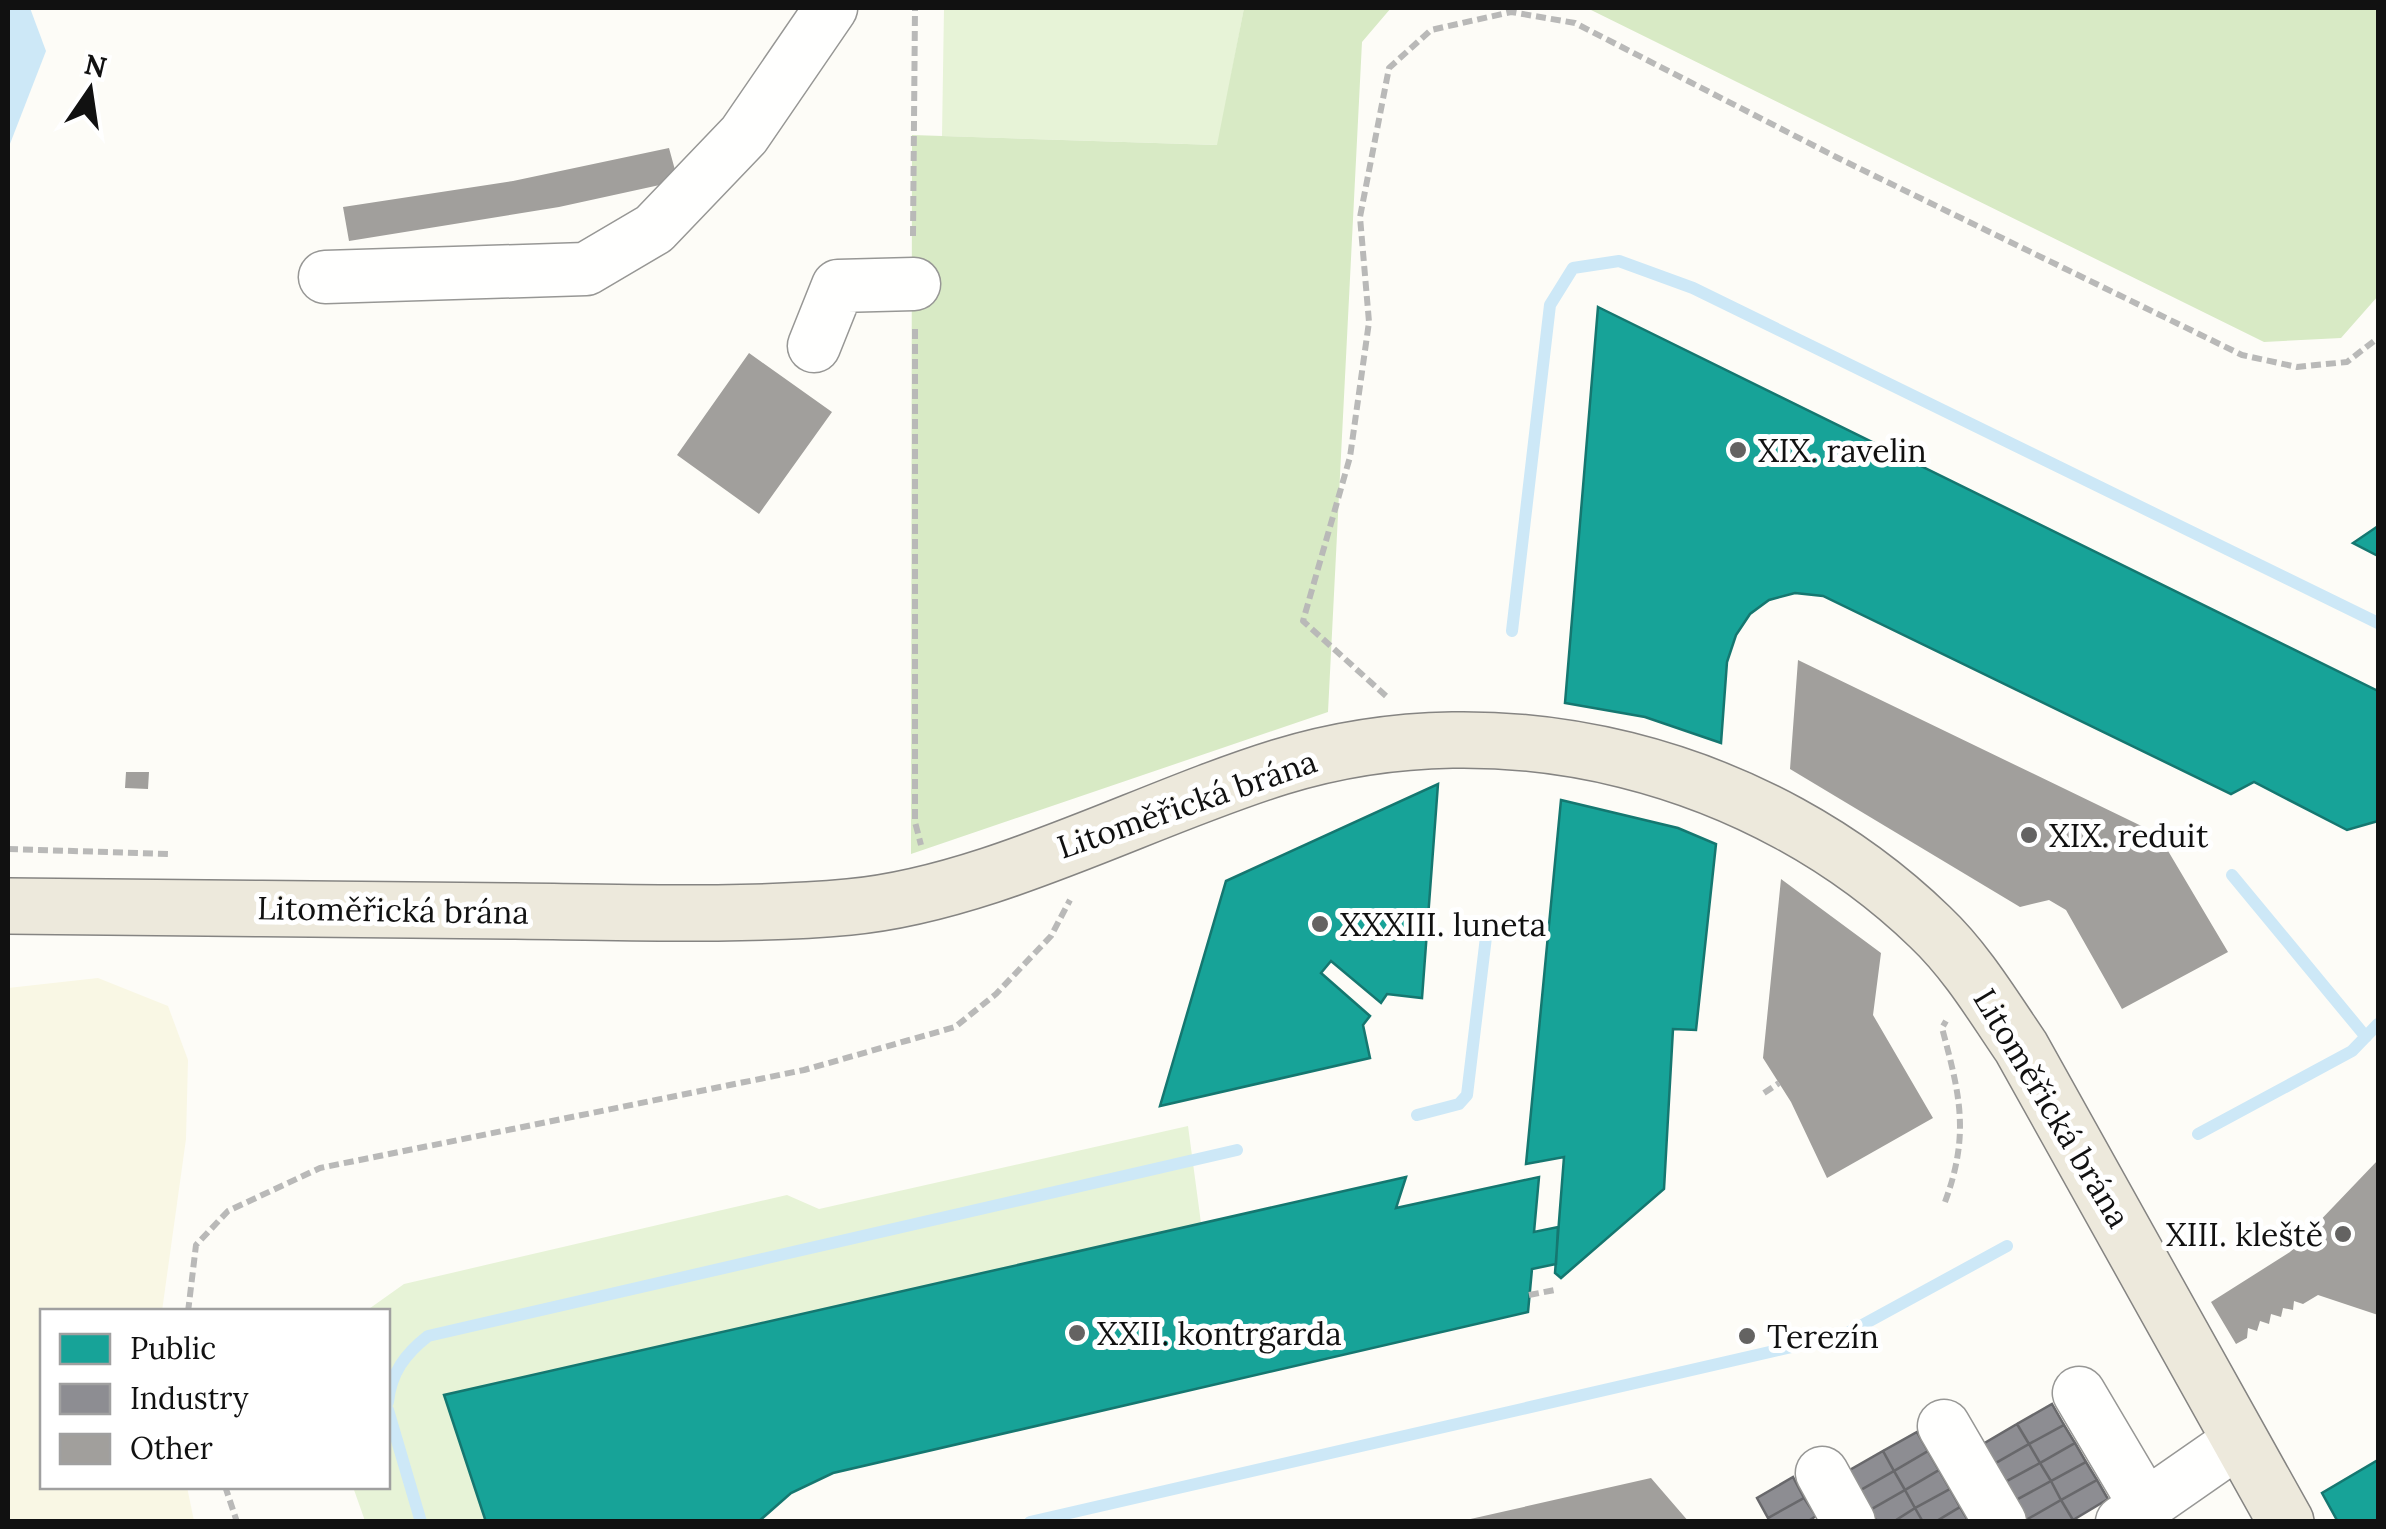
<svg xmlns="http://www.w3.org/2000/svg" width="2386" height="1529" viewBox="0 0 2386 1529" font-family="Lora,serif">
  <rect width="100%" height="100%" fill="#fdfcf7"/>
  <path fill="#f9f7e4" d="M 98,978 L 168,1006 L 188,1060 L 186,1139 L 162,1311 L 42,1312 L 42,1486 L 187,1487 L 194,1521 L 8,1521 L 8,988 Z"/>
  <path fill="#e7f3d7" d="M 944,8 L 1244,8 L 1218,145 L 942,136 Z
    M 1188,1126 L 1201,1223 L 1406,1177 L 1396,1208 L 833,1473 L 791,1493 L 758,1521 L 365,1521 L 353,1487 L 388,1486 L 388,1312 L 366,1311 L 404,1284 L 787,1195 L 819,1209 Z"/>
  <path fill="#d8eac5" d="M 1244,8 L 1391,8 L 1362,42 L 1328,712 L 911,854 L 912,135 L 1217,145 Z
    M 1587,8 L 2378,8 L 2378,296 L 2341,338 L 2264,342 Z"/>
  <path fill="#cde8f7" d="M 8,8 L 30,8 L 46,51 L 8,149 Z"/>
  <path fill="#17a398" stroke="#157770" stroke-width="2.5" d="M 1598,307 L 2378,691 L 2378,821 L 2347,830 L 2254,782 L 2231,794 L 1823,596 L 1795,593 L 1769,600 L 1750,614 L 1736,635 L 1727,662 L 1721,743 L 1645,717 L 1565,703 Z
    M 2378,526 L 2378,556 L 2353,543 Z
    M 1438,784 L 1422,998 L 1387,994 L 1381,1003 L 1331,961 L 1321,973 L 1370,1016 L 1363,1025 L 1370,1058 L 1160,1106 L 1226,881 Z
    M 1561,800 L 1678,828 L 1716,844 L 1696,1030 L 1673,1029 L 1664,1189 L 1561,1278 L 1555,1273 L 1564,1157 L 1526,1164 Z
    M 1406,1177 L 1396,1208 L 1539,1177 L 1534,1232 L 1558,1227 L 1556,1264 L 1532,1269 L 1528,1312 L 833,1473 L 791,1493 L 758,1522 L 486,1522 L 444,1395 Z
    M 2378,1460 L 2378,1522 L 2338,1522 L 2322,1493 Z"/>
  <path fill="#8d8d92" stroke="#68686b" stroke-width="2.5" d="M 2052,1404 L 2064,1425 L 2029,1444 L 2017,1424 Z
    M 2017,1424 L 2029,1444 L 1994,1464 L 1983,1444 Z
    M 2064,1425 L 2075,1443 L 2040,1463 L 2029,1444 Z
    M 1917,1432 L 1928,1451 L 1894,1471 L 1883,1451 Z
    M 2075,1443 L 2086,1462 L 2051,1481 L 2040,1463 Z
    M 2029,1444 L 2040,1463 L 2005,1482 L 1994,1464 Z
    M 1883,1451 L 1894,1471 L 1859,1491 L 1848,1471 Z
    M 1928,1451 L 1939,1470 L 1905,1490 L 1894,1471 Z
    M 2086,1462 L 2097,1480 L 2061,1500 L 2051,1481 Z
    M 2040,1463 L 2051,1481 L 2016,1500 L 2005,1482 Z
    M 1939,1470 L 1950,1489 L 1915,1508 L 1905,1490 Z
    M 1894,1471 L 1905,1490 L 1870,1510 L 1859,1491 Z
    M 1793,1477 L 1804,1498 L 1768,1518 L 1757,1498 Z
    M 2097,1480 L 2108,1499 L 2073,1520 L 2061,1500 Z
    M 2051,1481 L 2061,1500 L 2026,1520 L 2016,1500 Z
    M 1950,1489 L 1960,1507 L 1935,1522 L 1923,1522 L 1915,1508 Z
    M 1905,1490 L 1915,1508 L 1893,1522 L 1877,1522 L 1870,1510 Z
    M 1804,1498 L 1816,1516 L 1807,1522 L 1770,1522 L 1768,1518 Z
    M 2061,1500 L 2073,1520 L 2027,1522 L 2026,1520 Z
    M 1960,1507 L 1969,1522 L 1935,1522 Z
    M 1915,1508 L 1923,1522 L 1893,1522 Z"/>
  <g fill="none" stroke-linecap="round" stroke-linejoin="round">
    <path stroke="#cde8f7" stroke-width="12" d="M 1512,631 L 1550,305 L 1573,268 L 1619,261 L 1693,288 L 2378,623
      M 2232,875 L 2366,1037
      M 1417,1115 L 1459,1104 L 1467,1095 L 1486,937
      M 2198,1134 L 2352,1051 L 2378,1024
      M 388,1402 C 391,1373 405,1354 428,1336 L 1237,1150
      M 388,1410 L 421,1522
      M 1030,1522 L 1844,1335 L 2007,1246"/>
  </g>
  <path fill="#a19f9c" d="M 669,148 L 678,181 L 559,207 L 349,241 L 343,207 L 513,181 Z
    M 749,353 L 832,412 L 759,514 L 677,455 Z
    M 1798,660 L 2158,834 L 2228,952 L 2122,1009 L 2066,910 L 2049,900 L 2020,907 L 1790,769 Z
    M 126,772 L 149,772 L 148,789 L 125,788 Z
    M 1781,879 L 1881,953 L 1873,1015 L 1933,1118 L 1827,1178 L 1791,1102 L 1763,1058 Z
    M 2378,1160 L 2378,1315 L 2318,1295 L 2303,1304 L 2294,1301 L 2293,1310 L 2283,1308 L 2281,1317 L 2271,1314 L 2269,1324 L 2260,1321 L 2257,1331 L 2248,1328 L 2247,1338 L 2236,1344 L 2211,1302 L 2290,1252 Z
    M 1651,1478 L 1689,1522 L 1466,1522 L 1466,1520 Z"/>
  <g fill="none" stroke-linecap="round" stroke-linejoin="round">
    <defs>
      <path id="minor" d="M 325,277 L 586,269 L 654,229 L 744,135 L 831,8
        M 814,346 L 838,286 L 914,284
        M 2079,1393 L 2147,1508
        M 1944,1426 L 2000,1522
        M 1822,1473 L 1849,1522
        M 2122,1522 L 2240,1440"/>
      <path id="major" d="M 8,906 C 177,908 346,909 515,911 C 626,912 739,917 849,907 C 990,894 1144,809 1280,767 C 1504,698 1762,764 1930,927 C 1966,961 1993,1006 2021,1047 L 2286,1522"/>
    </defs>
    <use href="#minor" stroke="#979795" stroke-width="55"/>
    <use href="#major" stroke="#858482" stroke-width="58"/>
    <path stroke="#b9b9b8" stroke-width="6" stroke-dasharray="10 5" stroke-linecap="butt" d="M 913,236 L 915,8
      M 915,329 L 915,822 L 921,845
      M 1386,696 L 1303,621 L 1350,457 L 1369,322 L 1360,217 L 1389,68 L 1431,30 L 1511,12 L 1575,23 L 1838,158 L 2242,355 L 2297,367 L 2347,362 L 2378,338
      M 8,849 L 170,854
      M 1764,1093 L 1779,1083
      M 1945,1202 C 1970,1134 1960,1095 1942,1028 L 1946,1021
      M 1529,1295 L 1555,1290
      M 188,1312 L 196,1245 L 228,1211 L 320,1168 L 804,1070 L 955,1027 L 996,994 L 1051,936 L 1070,900
      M 225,1486 L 237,1522"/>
    <use href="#minor" stroke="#fffffe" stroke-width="52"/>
    <use href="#major" stroke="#ede9dc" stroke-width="55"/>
  </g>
  <g fill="#646362" stroke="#fff" stroke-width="4">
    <circle cx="1738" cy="450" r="10"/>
    <circle cx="2029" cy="835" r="10"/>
    <circle cx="1320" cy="924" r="10"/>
    <circle cx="2343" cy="1234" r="10"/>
    <circle cx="1077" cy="1333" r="10"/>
    <circle cx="1747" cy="1336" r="10"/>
  </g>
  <g text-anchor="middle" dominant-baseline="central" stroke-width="10" stroke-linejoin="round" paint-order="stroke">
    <g font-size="32" fill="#111" stroke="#fff" text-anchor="start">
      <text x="1758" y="450">XIX. ravelin</text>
      <text x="2049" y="835">XIX. reduit</text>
      <text x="1340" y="924">XXXIII. luneta</text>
      <text x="2323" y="1234" text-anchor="end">XIII. kleště</text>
      <text x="1097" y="1333">XXII. kontrgarda</text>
      <text x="1767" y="1336">Terezín</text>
    </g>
    <g font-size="32" fill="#111" stroke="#fff">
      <text transform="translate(1187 804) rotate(-19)">Litoměřická brána</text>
      <text transform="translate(393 910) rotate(1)">Litoměřická brána</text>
      <text transform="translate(2052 1108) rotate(59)">Litoměřická brána</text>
    </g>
  </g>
  <rect width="2386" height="1529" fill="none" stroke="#111111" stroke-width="20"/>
  <rect x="40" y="1309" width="350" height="180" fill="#ffffff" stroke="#a0a0a0" stroke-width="2.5"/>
  <rect x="60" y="1334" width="50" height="30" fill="#17a398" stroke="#a0a0a0" stroke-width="2.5"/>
  <text x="130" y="1359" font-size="30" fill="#111111">Public</text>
  <rect x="60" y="1384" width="50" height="30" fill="#8d8d92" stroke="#a0a0a0" stroke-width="2.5"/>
  <text x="130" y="1409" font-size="30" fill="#111111">Industry</text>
  <rect x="60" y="1434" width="50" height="30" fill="#a19f9c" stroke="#a0a0a0" stroke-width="2.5"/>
  <text x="130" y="1459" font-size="30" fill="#111111">Other</text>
  <g transform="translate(90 90) rotate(13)" stroke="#ffffff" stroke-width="8" paint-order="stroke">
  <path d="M0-8L18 38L0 25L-18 38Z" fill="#111111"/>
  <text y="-15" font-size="28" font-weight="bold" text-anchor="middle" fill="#111111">N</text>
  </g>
</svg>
